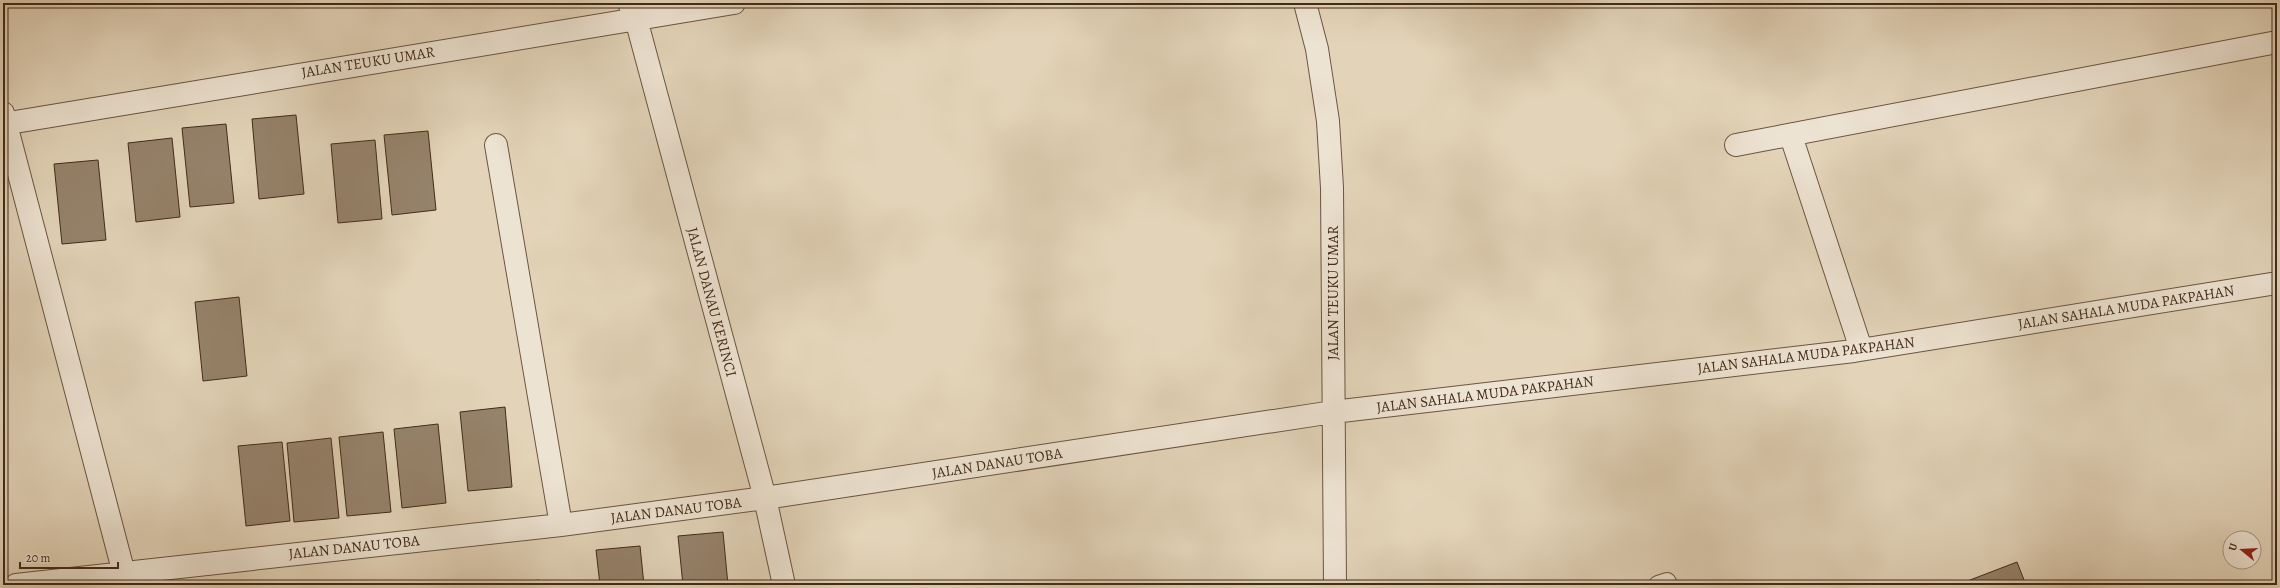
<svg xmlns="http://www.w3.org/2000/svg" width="2280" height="588" viewBox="0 0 2280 588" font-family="Alegreya,serif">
  <rect width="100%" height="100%" fill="#e3d4b9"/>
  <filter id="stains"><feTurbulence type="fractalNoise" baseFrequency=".005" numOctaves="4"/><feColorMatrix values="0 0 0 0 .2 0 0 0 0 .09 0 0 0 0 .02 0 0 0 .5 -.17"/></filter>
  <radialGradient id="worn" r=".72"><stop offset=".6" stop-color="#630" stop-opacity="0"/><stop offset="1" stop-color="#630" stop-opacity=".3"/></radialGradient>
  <path fill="#96836c" stroke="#422b19" d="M 296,115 L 304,194 L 259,199 L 252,119 Z
    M 226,124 L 234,203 L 190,207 L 182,128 Z
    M 428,131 L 436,210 L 392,215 L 384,135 Z
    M 172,138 L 180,217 L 136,222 L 128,143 Z
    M 375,140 L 382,219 L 338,223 L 331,144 Z
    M 98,160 L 106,240 L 62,244 L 54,164 Z
    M 239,297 L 247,376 L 203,381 L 195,302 Z
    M 505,407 L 512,487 L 468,491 L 460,412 Z
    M 438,424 L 446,503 L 402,508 L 394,429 Z
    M 383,432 L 391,512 L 347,516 L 339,437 Z
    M 331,438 L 339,518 L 294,522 L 287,443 Z
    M 282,442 L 290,521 L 246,526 L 238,446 Z
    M 723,532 L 728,585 L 683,585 L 678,536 Z
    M 640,546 L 644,585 L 600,585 L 596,550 Z
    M 2017,562 L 2026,585 L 1957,585 Z
    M 539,580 L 539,585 L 495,585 Z"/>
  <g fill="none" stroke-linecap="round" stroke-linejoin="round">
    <defs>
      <path id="lane" d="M 1658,585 L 1667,582"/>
      <path id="street" d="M 629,3 L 636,19 L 765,498 L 784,585
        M 1305,3 L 1317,49 L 1328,121 L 1332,188 L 1335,585
        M 3,113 L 127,585
        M 3,124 L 734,3
        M 1791,136 L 1861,349
        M 496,145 L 561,525
        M 1736,145 L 2277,42
        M 16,585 L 561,525 L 765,498 L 1333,412 L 1854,351 L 2277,283"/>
    </defs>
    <use href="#lane" stroke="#6a5541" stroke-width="20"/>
    <use href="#street" stroke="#6a5541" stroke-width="24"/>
    <use href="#lane" stroke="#ede3d2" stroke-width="18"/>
    <use href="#street" stroke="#ede3d2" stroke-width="22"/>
  </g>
  <g text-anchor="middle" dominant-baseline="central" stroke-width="3" stroke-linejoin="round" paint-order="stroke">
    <g font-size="15" fill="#422b19" stroke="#ede3d2">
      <text transform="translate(368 62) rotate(-9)">JALAN TEUKU UMAR</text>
      <text transform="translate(1333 293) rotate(-90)">JALAN TEUKU UMAR</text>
      <text transform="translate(712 302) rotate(75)">JALAN DANAU KERINCI</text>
      <text transform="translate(2126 307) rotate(-9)">JALAN SAHALA MUDA PAKPAHAN</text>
      <text transform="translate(1806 355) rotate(-7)">JALAN SAHALA MUDA PAKPAHAN</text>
      <text transform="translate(1485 394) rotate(-7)">JALAN SAHALA MUDA PAKPAHAN</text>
      <text transform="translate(997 463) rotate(-9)">JALAN DANAU TOBA</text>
      <text transform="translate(676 510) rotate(-7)">JALAN DANAU TOBA</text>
      <text transform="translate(354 547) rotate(-6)">JALAN DANAU TOBA</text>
    </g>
  </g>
  <rect width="2280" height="588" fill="none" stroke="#e3d4b9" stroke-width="16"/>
  <rect x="4" y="4" width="2272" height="580" fill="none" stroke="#422b19" stroke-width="2"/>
  <rect x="8" y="8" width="2264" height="572" fill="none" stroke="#422b19"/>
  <g transform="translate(2242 550) rotate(288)"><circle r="19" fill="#ede3d2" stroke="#a99988"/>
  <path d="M0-3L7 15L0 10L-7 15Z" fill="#8f2418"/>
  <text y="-6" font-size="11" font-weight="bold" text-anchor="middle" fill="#422b19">U</text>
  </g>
  <path d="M20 562v6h98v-6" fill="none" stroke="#422b19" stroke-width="2"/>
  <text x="26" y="562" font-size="12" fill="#422b19" stroke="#ede3d2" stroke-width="3" paint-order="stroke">20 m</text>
  <rect width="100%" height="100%" filter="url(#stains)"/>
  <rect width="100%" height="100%" fill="url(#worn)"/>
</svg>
